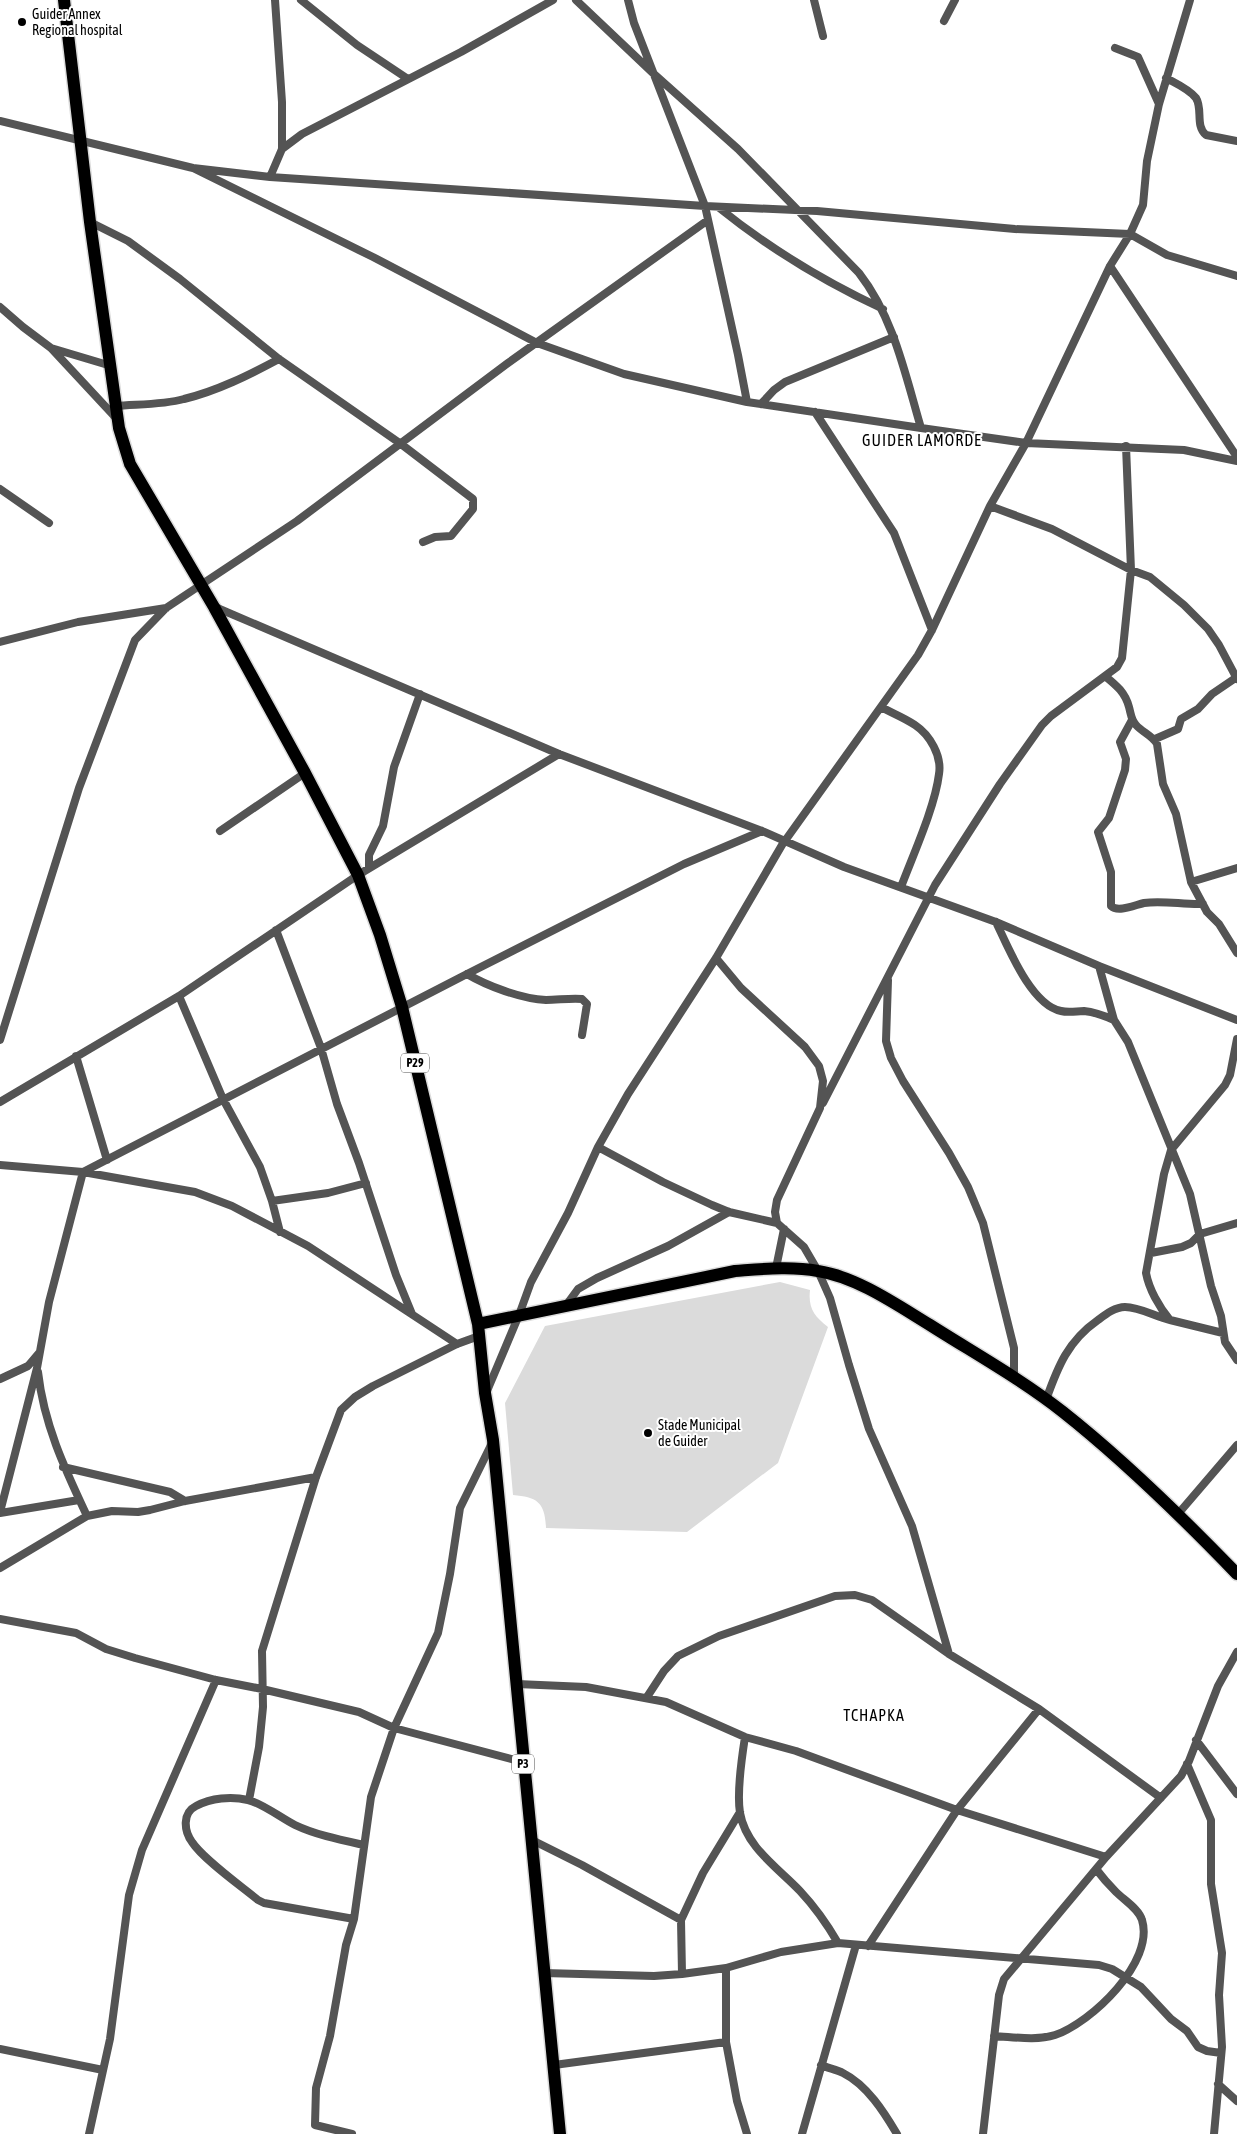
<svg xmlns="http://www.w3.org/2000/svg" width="1237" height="2134" viewBox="0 0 1237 2134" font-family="'Asap Condensed',sans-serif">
  <rect width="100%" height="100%" fill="#fff"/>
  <path fill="#dbdbdb" d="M 780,1282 L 810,1290 C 808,1308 814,1316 828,1327 L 778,1463 L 687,1532 L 546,1528 C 545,1502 537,1497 513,1495 L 505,1403 L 545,1326 Z"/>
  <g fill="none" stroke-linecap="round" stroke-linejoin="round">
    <defs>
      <path id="primary" d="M 64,0 L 90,222 L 119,428 L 130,464 L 214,607 L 305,773 L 358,875 L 380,935 L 402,1007 L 478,1324 L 735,1271 C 763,1269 791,1266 818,1271 C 857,1277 897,1305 930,1325 C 974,1353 1021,1379 1063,1412 C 1125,1461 1182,1517 1237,1574
        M 478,1324 L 485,1393 L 493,1440 L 560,2134"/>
    </defs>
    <use href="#primary" stroke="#dbdbdb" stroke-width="15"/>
    <path stroke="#545454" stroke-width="8" d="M 301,0 L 357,45 L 408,79
      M 576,0 L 654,74 L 738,149 L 859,273 C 894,318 905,374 921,428
      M 628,0 L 634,23 L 705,206 L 738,355 L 747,402
      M 814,0 L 823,36
      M 944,21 L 955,0
      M 1115,48 L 1138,57 L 1159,104
      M 1166,78 C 1175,83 1189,89 1196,98 C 1203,109 1195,126 1206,135 L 1237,141
      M 0,121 L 193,168 L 270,177 L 282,149 L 282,102 L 275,0
      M 282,149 L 302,134 L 461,52 L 553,0
      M 193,168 L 373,257 L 537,343 L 624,374 L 747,402 L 921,428 L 1026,443 L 1184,450 L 1237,461
      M 270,177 L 705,206 L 817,211 L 1015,229 L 1130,234 L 1167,255 L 1237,276
      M 718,207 C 770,249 823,281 883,309
      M 90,222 L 128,241 L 180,279 L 279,359 L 401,444 L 473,499 L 473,509 L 451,536 L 435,537 L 423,542
      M 1110,266 L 1237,457
      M 0,307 L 23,327 L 51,348 L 117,419
      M 51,348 L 108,365
      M 761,404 L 774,390 L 785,382 L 894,337
      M 115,406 C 138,404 162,405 184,399 C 217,391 249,375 279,359
      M 815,412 L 894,533 L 932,630
      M 0,489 L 49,523
      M 990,506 L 1052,529 L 1131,570 L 1150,577 L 1184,605 L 1208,629 L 1219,645 L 1237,679
      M 215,607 L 559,754 L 762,831 L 844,867 L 996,922 L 1099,966 L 1237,1020
      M 0,642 L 78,622 L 166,608
      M 1105,676 C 1116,685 1125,692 1129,707 C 1131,714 1131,720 1136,725 C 1142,732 1153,736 1157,744 L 1163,784 L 1176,814 L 1191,882 L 1207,912 L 1219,924 L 1237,953
      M 881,707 C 892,713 905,718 915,725 C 930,735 942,756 939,774 C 935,807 913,855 901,887
      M 1132,720 L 1120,742 L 1126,759 L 1125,770 L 1109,818 L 1098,832 L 1111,872 L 1111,906 C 1118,913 1135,905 1144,903 C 1163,900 1184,905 1203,904
      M 1155,739 L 1178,729 L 1181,719 L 1198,709 L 1212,694 L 1237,677
      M 220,831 L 305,773
      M 369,868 L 369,855 L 383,826 L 394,767 L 420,694
      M 1191,882 L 1237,868
      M 996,922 C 1008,947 1031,1005 1061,1011 C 1069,1013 1077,1011 1084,1011 C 1095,1012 1105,1016 1114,1020
      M 276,930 L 321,1048 L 337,1104 L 359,1163 L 396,1275 L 412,1314
      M 716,958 L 741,988 L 805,1047 L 819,1066 L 823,1081 L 820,1108 L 777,1200 L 775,1212 L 777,1223 L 804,1247 L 818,1271 L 830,1298 L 849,1365 L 869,1429 L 912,1526 L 949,1654
      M 1099,966 L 1114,1020 L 1128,1042 L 1190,1194 L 1211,1286 L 1221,1316 L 1225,1342 L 1237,1360
      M 467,974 C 487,986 522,999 546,1000 C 558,1000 570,998 582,999 L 587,1004 L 582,1035
      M 888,980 L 886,1041 L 891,1058 L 903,1081 L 949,1153 L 968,1187 L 983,1223 L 1014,1348 L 1014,1377
      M 179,996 L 223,1099 L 260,1167 L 272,1201 L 280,1232
      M 0,1040 L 79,788 L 135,640 L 166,608 L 297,521 L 508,363 L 708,220
      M 76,1056 L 107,1160
      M 0,1102 L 179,996 L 358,875 L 559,754
      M 823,1103 L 935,885 L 1000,784 L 1042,725 L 1051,716 L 1117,667 L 1122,658 L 1131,570 L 1126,446
      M 598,1147 L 663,1182 L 712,1205 L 729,1212 L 777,1223
      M 0,1165 L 83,1172 L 467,974 L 684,864 L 762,831
      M 272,1201 L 328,1193 L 366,1183
      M 1151,1253 L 1182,1247 L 1191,1243 L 1200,1234 L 1237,1223
      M 776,1268 L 784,1229
      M 567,1304 L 578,1289 L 597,1278 L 668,1246 L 729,1212
      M 1223,1333 L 1170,1320 C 1159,1307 1149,1289 1146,1273 L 1164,1174 L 1171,1150 L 1225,1085 L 1230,1075 L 1237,1039
      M 38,1372 C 44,1425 65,1469 87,1516
      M 0,1379 L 28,1366 L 39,1353
      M 487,1391 L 519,1315 L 531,1282 L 568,1213 L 598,1147 L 628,1094 L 716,958 L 782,845 L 918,655 L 932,630 L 990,506 L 1026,443 L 1110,266 L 1130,234 L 1143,205 L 1147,161 L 1159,104 L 1190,0
      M 1046,1400 C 1058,1366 1068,1341 1098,1320 C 1106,1314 1115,1307 1125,1307 C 1140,1307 1156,1317 1170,1320
      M 63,1467 L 170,1492 L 185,1501
      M 0,1512 L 37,1368 L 49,1302 L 83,1172 L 195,1192 L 232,1206 L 308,1246 L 457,1344
      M 0,1513 L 79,1500
      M 1178,1514 L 1237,1445
      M 0,1568 L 87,1516 L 112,1511 L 138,1512 L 150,1510 L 185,1501 L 316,1477
      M 0,1619 L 76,1633 L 106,1649 L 135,1658 L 216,1680 L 262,1689 L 359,1712 L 394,1728 L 523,1762
      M 517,1684 L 586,1687 L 666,1702 L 745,1737 L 796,1751 L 957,1810 L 1106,1857
      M 647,1697 L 664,1671 L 678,1656 L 719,1636 L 835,1596 L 855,1595 L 872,1600 L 949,1654 L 1039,1709 L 1161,1798
      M 745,1737 C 742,1756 737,1795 740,1813 C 746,1847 777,1867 800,1891 C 815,1907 827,1924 838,1943
      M 1196,1740 L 1237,1794
      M 1187,1764 L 1211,1820 L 1211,1884 L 1222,1953 L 1219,1995 L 1222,2047 L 1214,2134
      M 249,1800 L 259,1747 L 263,1707 L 262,1651 L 316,1477 L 341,1410 L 355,1397 L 373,1386 L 457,1344 L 479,1336
      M 532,1840 L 582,1865 L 681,1920
      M 354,1919 L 264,1903 L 258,1900 C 241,1886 203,1859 192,1842 C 184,1831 182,1813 196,1806 C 211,1798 231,1796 248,1800 C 262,1803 281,1818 295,1825 C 316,1835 341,1840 364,1845
      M 868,1946 L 957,1810 L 1039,1709
      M 726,1968 L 726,2042 L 737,2101 L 747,2134
      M 544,1973 L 654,1976 L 682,1974 L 726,1968 L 781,1952 L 838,1943 L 1099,1965 L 1112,1969 L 1141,1987 L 1171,2019 L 1187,2031 L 1198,2047 L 1207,2051 L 1221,2053
      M 682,1974 L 681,1920 L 703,1873 L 740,1812
      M 994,2036 C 1014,2037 1036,2041 1055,2035 C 1091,2023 1155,1962 1142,1920 C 1139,1909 1124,1900 1116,1892 C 1109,1885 1102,1877 1096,1869
      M 0,2049 L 103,2070
      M 554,2065 L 726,2042
      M 821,2065 C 828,2068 837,2070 843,2073 C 867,2085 884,2112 897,2134
      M 1218,2084 L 1237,2101
      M 89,2134 L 110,2039 L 129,1895 L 142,1850 L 216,1680
      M 352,2134 L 315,2125 L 316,2088 L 330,2036 L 346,1945 L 354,1919 L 371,1797 L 394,1728 L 438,1633 L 450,1574 L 460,1508 L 492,1443
      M 802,2134 L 856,1945
      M 983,2134 L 999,1995 L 1004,1979 L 1106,1857 L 1181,1776 L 1189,1761 L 1218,1686 L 1237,1652"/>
    <use href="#primary" stroke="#000" stroke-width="12"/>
  </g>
  <g fill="#000" stroke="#fff" stroke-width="2">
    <circle cx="22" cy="22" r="5"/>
    <circle cx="648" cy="1433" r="5"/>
  </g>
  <g text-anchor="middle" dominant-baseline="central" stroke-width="4" stroke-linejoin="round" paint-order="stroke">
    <g fill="#fff" stroke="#4c4c4c" stroke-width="1">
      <rect x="401" y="1053.5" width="28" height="19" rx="4"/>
      <rect x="512" y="1754.5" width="22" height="19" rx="4"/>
    </g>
    <g font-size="12" font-weight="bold" fill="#000">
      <text x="415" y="1063">P29</text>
      <text x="523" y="1764">P3</text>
    </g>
    <g font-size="14" fill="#000" stroke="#fff" text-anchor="start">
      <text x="32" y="14">Guider Annex<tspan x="32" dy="16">Regional hospital</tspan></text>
      <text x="658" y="1425">Stade Municipal<tspan x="658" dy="16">de Guider</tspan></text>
    </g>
    <g font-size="16" letter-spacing="1" fill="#000" stroke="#fff">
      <text x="922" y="440">GUIDER LAMORDE</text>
      <text x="874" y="1715">TCHAPKA</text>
    </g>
  </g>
</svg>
